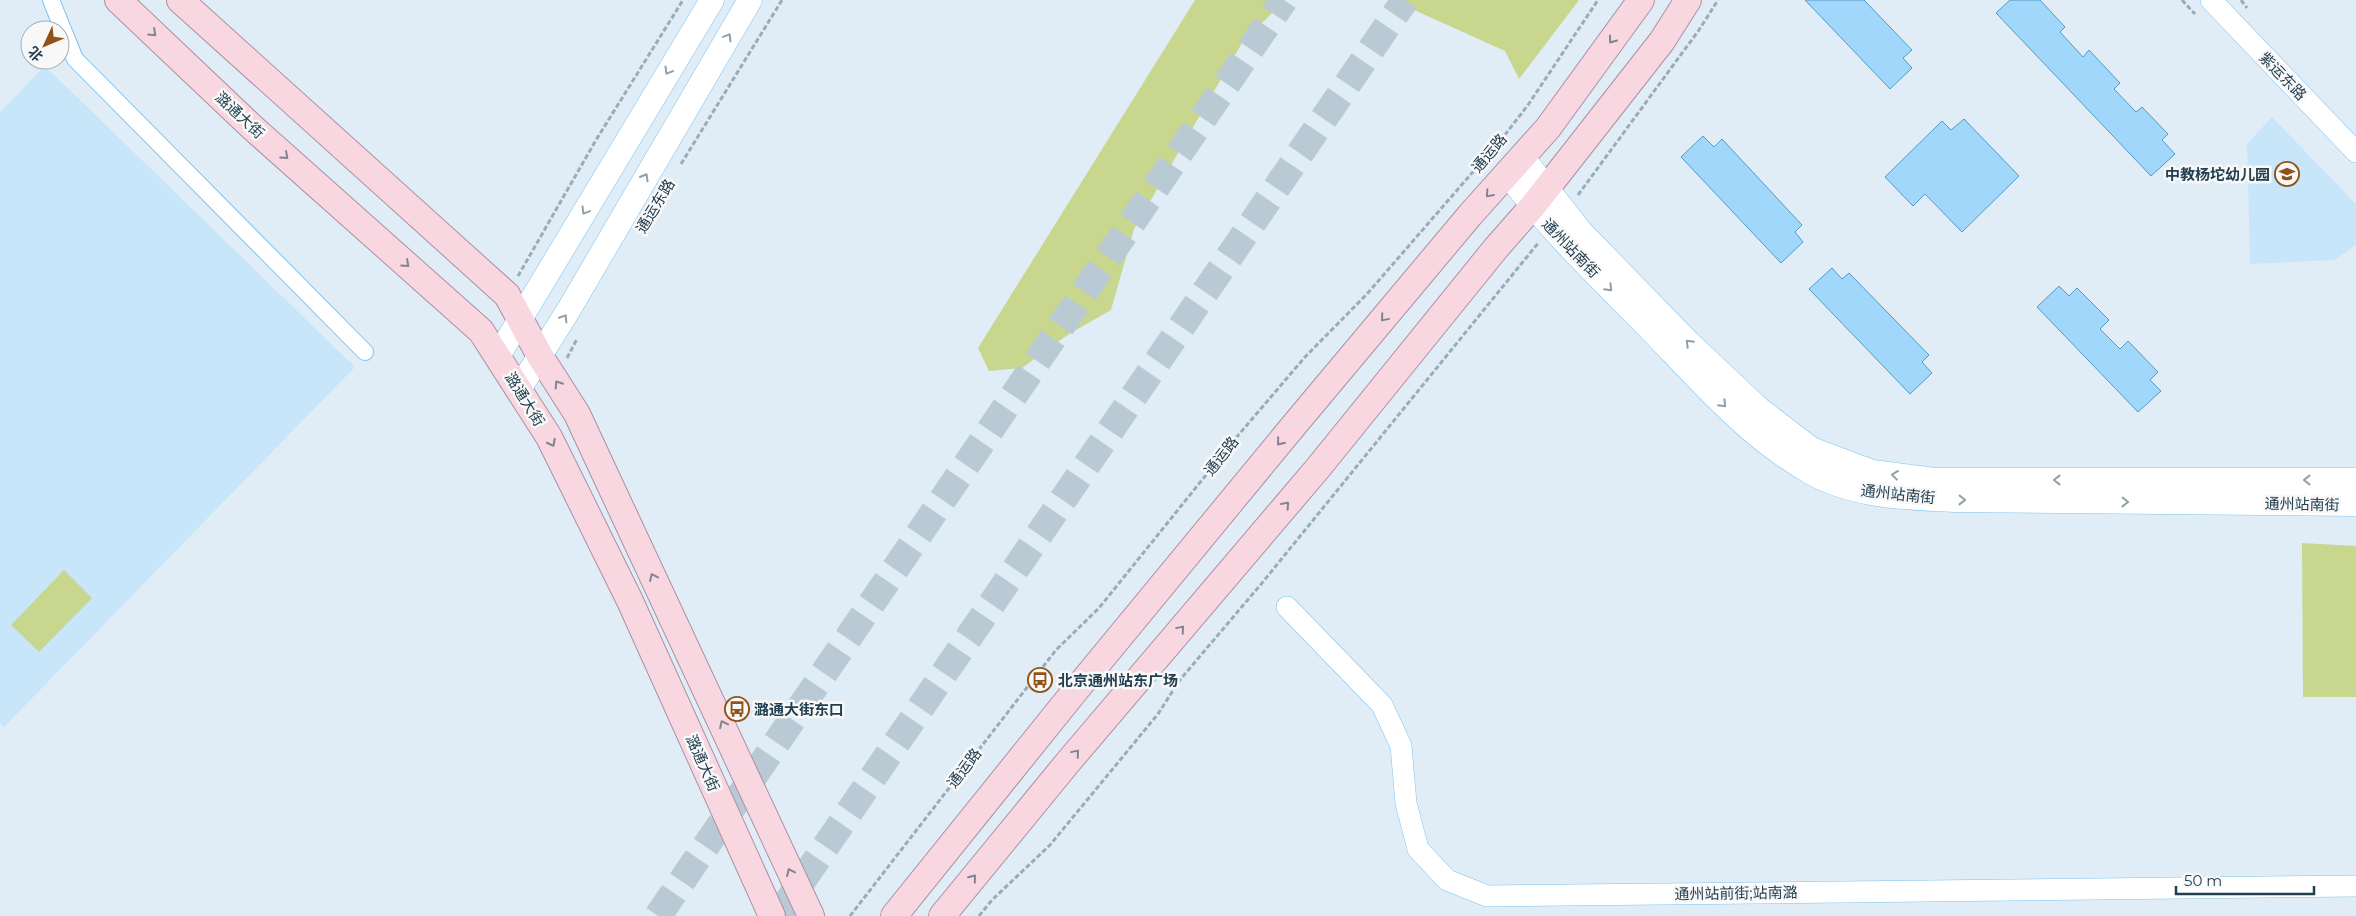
<svg xmlns="http://www.w3.org/2000/svg" width="2356" height="916" viewBox="0 0 2356 916" font-family="Montserrat,'Noto Sans SC',sans-serif">
  <rect width="100%" height="100%" fill="#e0edf6"/>
  <path fill="#c8e6fa" d="M 45,66 L 355,367 L 4,727 L 0,723 L 0,112 Z
    M 2272,117 L 2356,204 L 2356,245 L 2335,260 L 2250,264 L 2247,144 Z"/>
  <path fill="#c8d68e" d="M 1195,0 L 1285,0 L 1242,43 L 1134,229 L 1111,310 L 1069,334 L 1022,368 L 989,371 L 978,348 Z
    M 1392,0 L 1579,0 L 1519,79 L 1505,51 Z
    M 2302,543 L 2356,546 L 2356,697 L 2303,697 Z
    M 64,570 L 92,598 L 39,652 L 11,625 Z"/>
  <path fill="#a0d7fb" stroke="#559ac4" d="M 1805,0 L 1864,0 L 1912,50 L 1903,58 L 1912,68 L 1890,89 Z
    M 2010,0 L 2040,0 L 2065,27 L 2060,32 L 2083,57 L 2089,50 L 2120,83 L 2114,89 L 2136,112 L 2142,107 L 2168,134 L 2162,140 L 2175,154 L 2151,176 L 1996,13 Z
    M 1964,119 L 2019,176 L 1962,232 L 1925,194 L 1913,206 L 1885,177 L 1942,121 L 1951,130 Z
    M 1703,136 L 1714,147 L 1722,139 L 1802,225 L 1795,232 L 1803,242 L 1781,263 L 1681,157 Z
    M 1832,268 L 1842,279 L 1849,273 L 1929,355 L 1922,362 L 1932,373 L 1910,394 L 1809,289 Z
    M 2059,286 L 2069,296 L 2077,288 L 2109,320 L 2100,329 L 2120,349 L 2128,341 L 2158,372 L 2150,380 L 2161,391 L 2138,412 L 2037,307 Z"/>
  <g fill="none" stroke-linecap="round" stroke-linejoin="round">
    <path stroke="#bacad5" stroke-width="28" stroke-dasharray="28 14" stroke-linecap="butt" d="M 658,916 L 1284,0
      M 778,916 L 1405,0"/>
    <defs>
      <path id="minor" d="M 51,0 L 75,59 L 365,352"/>
      <path id="tertiary" d="M 2211,0 L 2356,152
        M 1287,607 L 1382,705 L 1401,746 L 1406,803 L 1418,849 L 1447,880 L 1487,896 L 2356,886"/>
      <path id="secondary" d="M 1522,157 L 1580,231 L 1689,343 L 1759,409 L 1811,449 L 1872,472 L 1934,480 L 2356,480
        M 1507,173 C 1551,232 1604,282 1655,334 C 1703,384 1749,437 1810,472 C 1854,497 1907,498 1957,500 L 2356,504
        M 498,356 L 712,0
        M 519,389 L 568,311 L 750,0"/>
      <path id="primary" d="M 118,0 L 253,128 L 481,331 L 549,437 L 630,601 L 772,916
        M 180,0 L 507,295 L 540,356 L 577,414 L 811,916
        M 894,916 L 1075,691 L 1295,424 L 1470,215 L 1548,128 L 1641,0
        M 942,916 L 1069,761 L 1318,468 L 1496,248 L 1532,207 L 1662,41 L 1688,0"/>
    </defs>
    <use href="#minor" stroke="#7ec3ef" stroke-width="18"/>
    <use href="#tertiary" stroke="#7ec3ef" stroke-width="22"/>
    <use href="#secondary" stroke="#7ec3ef" stroke-width="25"/>
    <use href="#primary" stroke="#aa90a2" stroke-width="28"/>
    <path stroke="#99acb8" stroke-width="3" stroke-dasharray="5 2.5" stroke-linecap="butt" d="M 2182,0 L 2195,14
      M 2241,0 L 2247,8
      M 681,164 L 782,0
      M 1578,195 L 1699,30 L 1718,0
      M 518,276 L 596,140 L 683,0
      M 567,358 L 577,339
      M 850,916 L 1056,650 L 1099,608 L 1235,439 L 1305,357 L 1367,294 L 1504,136 L 1528,105 L 1598,0
      M 979,916 L 992,900 L 1050,845 L 1158,714 L 1179,681 L 1262,583 L 1539,242"/>
    <use href="#minor" stroke="#fff" stroke-width="16"/>
    <use href="#tertiary" stroke="#fff" stroke-width="21"/>
    <use href="#secondary" stroke="#fff" stroke-width="24"/>
    <use href="#primary" stroke="#f8d7e1" stroke-width="26"/>
  </g>
  <defs><path id="oneway-chevron" d="M-2-3.5L2.5 0L-2 3.5" fill="none" stroke-width="1.6" stroke-linecap="round" stroke-linejoin="round" transform="scale(1.25)"/></defs>
  <g stroke="#828392">
    <use href="#oneway-chevron" transform="translate(153 33) rotate(43)"/>
    <use href="#oneway-chevron" transform="translate(1612 40) rotate(126)"/>
    <use href="#oneway-chevron" transform="translate(285 156) rotate(42)"/>
    <use href="#oneway-chevron" transform="translate(1489 194) rotate(131)"/>
    <use href="#oneway-chevron" transform="translate(406 264) rotate(42)"/>
    <use href="#oneway-chevron" transform="translate(1384 318) rotate(130)"/>
    <use href="#oneway-chevron" transform="translate(558 384) rotate(-123)"/>
    <use href="#oneway-chevron" transform="translate(1280 442) rotate(129)"/>
    <use href="#oneway-chevron" transform="translate(552 443) rotate(63)"/>
    <use href="#oneway-chevron" transform="translate(1286 505) rotate(-49)"/>
    <use href="#oneway-chevron" transform="translate(653 577) rotate(-115)"/>
    <use href="#oneway-chevron" transform="translate(1181 629) rotate(-50)"/>
    <use href="#oneway-chevron" transform="translate(723 724) rotate(-115)"/>
    <use href="#oneway-chevron" transform="translate(1076 753) rotate(-50)"/>
    <use href="#oneway-chevron" transform="translate(790 872) rotate(-115)"/>
    <use href="#oneway-chevron" transform="translate(973 878) rotate(-51)"/>
  </g>
  <g stroke="#909fa8">
    <use href="#oneway-chevron" transform="translate(728 37) rotate(-59)"/>
    <use href="#oneway-chevron" transform="translate(668 71) rotate(121)"/>
    <use href="#oneway-chevron" transform="translate(645 177) rotate(-60)"/>
    <use href="#oneway-chevron" transform="translate(585 211) rotate(121)"/>
    <use href="#oneway-chevron" transform="translate(1609 288) rotate(46)"/>
    <use href="#oneway-chevron" transform="translate(564 318) rotate(-58)"/>
    <use href="#oneway-chevron" transform="translate(1689 343) rotate(-135)"/>
    <use href="#oneway-chevron" transform="translate(1723 404) rotate(46)"/>
    <use href="#oneway-chevron" transform="translate(1895 475) rotate(-173)"/>
    <use href="#oneway-chevron" transform="translate(2057 480) rotate(-180)"/>
    <use href="#oneway-chevron" transform="translate(2307 480) rotate(-180)"/>
    <use href="#oneway-chevron" transform="translate(1962 500) rotate(1)"/>
    <use href="#oneway-chevron" transform="translate(2125 502) rotate(1)"/>
  </g>
  <defs>
    <symbol id="school-ring" viewBox="-11 -11 22 22"><circle r="9.5" fill="#f8f8f8" stroke="#915218" stroke-width="1.5"/><path d="M0-5L7-2L0 1L-7-2ZM-4 1L0 2.5L4 1V4Q0 6-4 4Z" fill="#915218"/></symbol>
    <symbol id="bus-ring" viewBox="-11 -11 22 22"><circle r="9.5" fill="#f8f8f8" stroke="#915218" stroke-width="1.5"/><path d="M-5-6H5V4H4V6H2V4H-2V6H-4V4H-5ZM-3.5-4V0h7V-4ZM-3.5 1.2v1.5H-2V1.2ZM2 1.2v1.5H3.5V1.2Z" fill="#915218"/></symbol>
  </defs>
  <g fill-rule="evenodd">
    <use href="#school-ring" x="2273" y="160" width="28" height="28"/>
    <use href="#bus-ring" x="1026" y="666" width="28" height="28"/>
    <use href="#bus-ring" x="723" y="695" width="28" height="28"/>
  </g>
  <g text-anchor="middle" dominant-baseline="central" stroke-width="5" stroke-linejoin="round" paint-order="stroke">
    <g font-size="15" fill="#223f51" stroke="#f8f8f8">
      <text transform="translate(2283 76) rotate(46)">紫运东路</text>
      <text transform="translate(240 115) rotate(43)">潞通大街</text>
      <text transform="translate(1489 153) rotate(-50)">通运路</text>
      <text transform="translate(655 206) rotate(-59)">通运东路</text>
      <text transform="translate(1571 248) rotate(46)">通州站南街</text>
      <text transform="translate(525 399) rotate(58)">潞通大街</text>
      <text transform="translate(1221 456) rotate(-52)">通运路</text>
      <text transform="translate(1898 494) rotate(6)">通州站南街</text>
      <text transform="translate(2302 504) rotate(1)">通州站南街</text>
      <text transform="translate(703 763) rotate(66)">潞通大街</text>
      <text transform="translate(964 768) rotate(-53)">通运路</text>
      <text transform="translate(1736 893) rotate(-1)">通州站前街;站南潞</text>
    </g>
    <g font-size="15" font-weight="bold" fill="#223f51" stroke="#f8f8f8" text-anchor="start">
      <text x="2270" y="174" text-anchor="end">中教杨坨幼儿园</text>
      <text x="1058" y="680">北京通州站东广场</text>
      <text x="754" y="709">潞通大街东口</text>
    </g>
  </g>
  <g transform="translate(45 45) rotate(226)"><circle r="24" fill="#f8f8f8" stroke="#a2aeb5"/>
  <path d="M0-4L9 19L0 12L-9 19Z" fill="#915218"/>
  <text y="-8" font-size="14" font-weight="bold" text-anchor="middle" fill="#223f51">北</text>
  </g>
  <path d="M2176 886v8h138v-8" fill="none" stroke="#223f51" stroke-width="2.5"/>
  <text x="2184" y="886" font-size="15" fill="#223f51" stroke="#f8f8f8" stroke-width="4" paint-order="stroke">50 m</text>
</svg>
